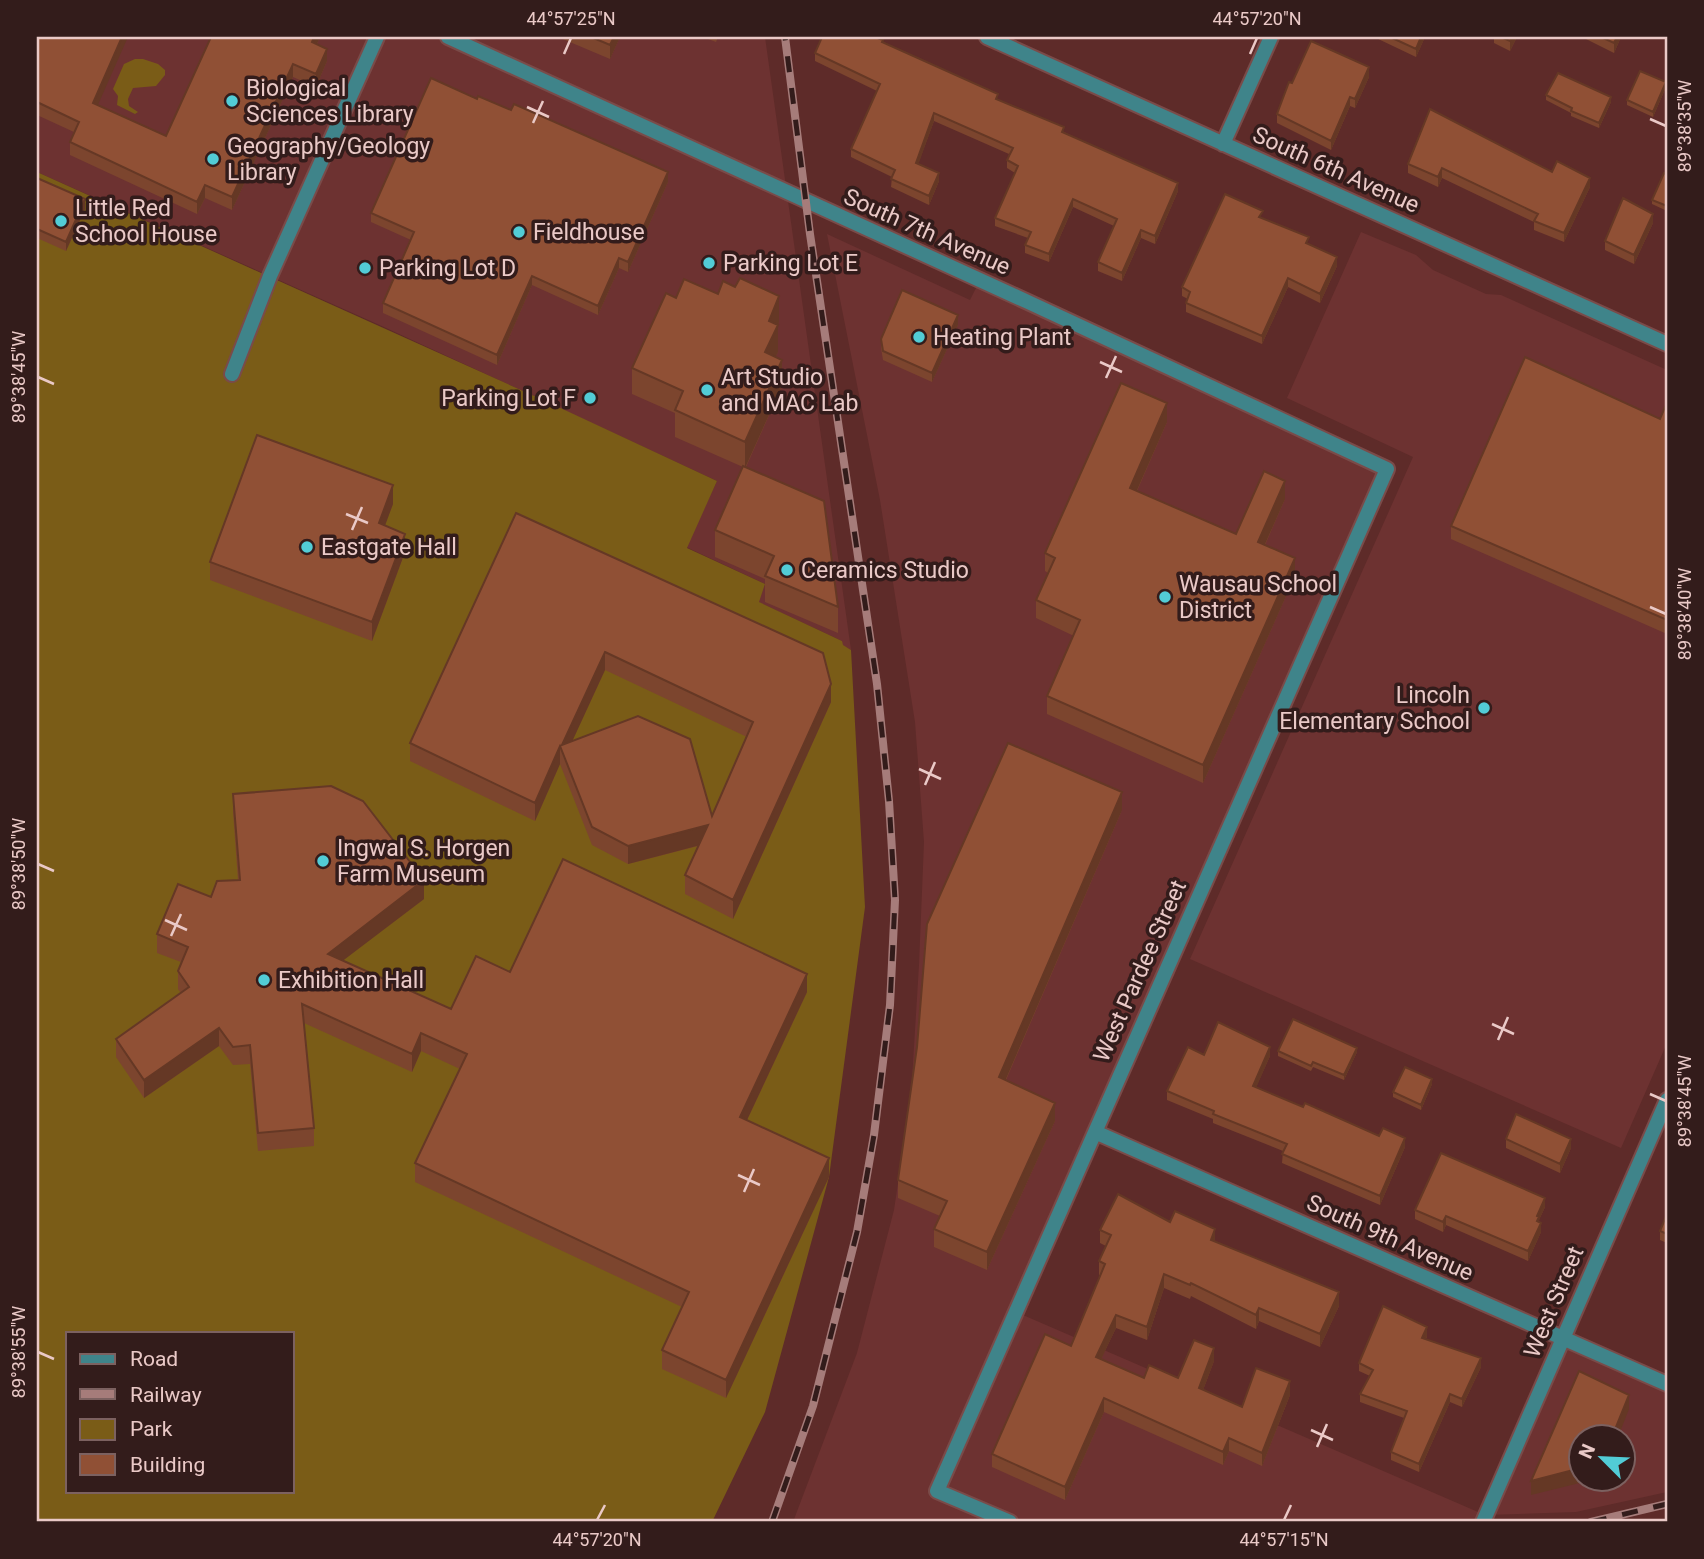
<svg xmlns="http://www.w3.org/2000/svg" width="1704" height="1559" viewBox="0 0 1704 1559" font-family="Roboto,sans-serif">
  <rect width="100%" height="100%" fill="#5e2b29"/>
  <path fill="#6d3231" fill-rule="evenodd" d="M 37,37 L 765,37 L 851,650 L 842,645 L 842,641 L 758,602 L 765,584 L 686,547 L 717,481 L 384,327 L 37,172 Z
    M 1361,232 L 1416,255 L 1433,270 L 1486,294 L 1501,295 L 1667,370 L 1667,1043 L 1621,1148 L 1190,959 L 1413,457 L 1287,398 Z
    M 827,234 L 970,300 L 980,280 L 1387,469 L 1016,1312 L 1485,1515 L 1562,1339 L 1667,1384 L 1667,1492 L 1576,1512 L 1486,1515 L 1483,1522 L 793,1522 L 857,1353 L 894,1210 L 911,1096 L 919,965 L 924,842 L 915,722 L 880,500 ZM 1582,1436 L 1624,1436 L 1624,1478 L 1582,1478 Z"/>
  <path fill="#7a5c17" fill-rule="evenodd" d="M 143,59 L 158,64 L 165,70 L 165,75 L 156,86 L 133,88 L 128,99 L 129,106 L 138,112 L 135,114 L 117,105 L 118,96 L 113,89 L 124,64 L 135,59 Z
    M 37,172 L 552,404 L 717,481 L 687,548 L 765,584 L 759,602 L 842,641 L 843,645 L 851,650 L 865,907 L 829,1177 L 765,1412 L 712,1522 L 37,1522 ZM 68,1333 L 292,1333 L 292,1491 L 68,1491 Z"/>
  <g fill="none" stroke-linecap="round" stroke-linejoin="round">
    <defs>
      <path id="street" d="M 448,37 L 1028,302 L 1387,469 L 937,1491 L 1010,1522
        M 987,37 L 1667,344
        M 1223,144 L 1271,37
        M 232,374 L 270,276 L 377,37
        M 1095,1132 L 1667,1384
        M 1483,1522 L 1667,1100"/>
    </defs>
    <use href="#street" stroke="#7a4b49" stroke-width="18"/>
    <use href="#street" stroke="#3f848a" stroke-width="14"/>
    <defs>
      <path id="rail" d="M 772,1522 L 813,1406 L 857,1232 L 874,1135 L 890,1005 L 895,900 L 889,801 L 877,684 L 810,234 L 785,37
        M 1591,1522 L 1667,1504"/>
    </defs>
    <use href="#rail" stroke="#a67c7a" stroke-width="8"/>
    <use href="#rail" stroke="#331c1b" stroke-width="5" stroke-dasharray="16" stroke-linecap="butt"/>
  </g>
  <path fill="#7c452e" fill-rule="evenodd" d="M 37,37 L 98,105 L 166,136 L 211,37 L 320,37 L 317,44 L 327,61 L 316,87 L 293,77 L 232,210 L 205,198 L 197,214 L 70,155 L 70,142 L 74,132 L 37,115 Z
    M 558,37 L 620,37 L 610,59 Z
    M 703,37 L 718,37 L 716,42 Z
    M 1374,37 L 1425,37 L 1416,57 Z
    M 1494,37 L 1517,37 L 1510,51 L 1494,43 Z
    M 1584,37 L 1621,37 L 1614,53 L 1584,38 Z
    M 883,43 L 1064,132 L 1178,191 L 1155,244 L 1141,238 L 1122,281 L 1098,271 L 1098,262 L 1114,226 L 1073,207 L 1049,262 L 1025,253 L 1025,245 L 1028,238 L 995,226 L 995,218 L 1015,173 L 1007,168 L 1007,160 L 1009,154 L 934,121 L 918,164 L 939,181 L 929,205 L 891,187 L 892,177 L 851,157 L 851,149 L 877,91 L 815,61 L 815,53 Z
    M 1369,77 L 1355,108 L 1350,106 L 1331,150 L 1277,123 L 1277,114 L 1292,83 Z
    M 1666,87 L 1653,117 L 1627,105 L 1627,100 Z
    M 1546,95 L 1611,102 L 1599,128 L 1571,116 L 1571,113 L 1546,100 Z
    M 477,99 L 668,182 L 628,272 L 619,268 L 598,315 L 532,285 L 497,365 L 383,313 L 383,303 L 411,240 L 371,222 L 371,213 Z
    M 1408,164 L 1552,172 L 1590,187 L 1564,242 L 1534,230 L 1534,222 L 1442,178 L 1438,187 L 1408,173 Z
    M 1667,174 L 1667,211 L 1652,204 L 1652,200 Z
    M 37,178 L 85,209 L 66,251 L 37,238 Z
    M 1263,218 L 1309,244 L 1337,266 L 1320,303 L 1288,287 L 1262,344 L 1186,312 L 1186,303 L 1188,299 L 1182,296 L 1182,287 Z
    M 1653,223 L 1634,264 L 1605,250 L 1605,241 Z
    M 676,298 L 779,322 L 777,325 L 778,352 L 775,357 L 782,386 L 746,467 L 838,607 L 838,633 L 765,602 L 765,579 L 715,557 L 715,530 L 743,467 L 675,437 L 675,413 L 632,394 L 632,368 Z
    M 958,325 L 932,382 L 883,360 L 881,348 L 881,339 Z
    M 1667,408 L 1667,634 L 1451,539 L 1451,526 L 1660,419 Z
    M 1167,422 L 1137,491 L 1236,534 L 1285,499 L 1265,545 L 1295,576 L 1203,783 L 1047,714 L 1047,696 L 1074,636 L 1036,618 L 1036,600 L 1048,573 L 1045,571 L 1045,553 Z
    M 393,504 L 384,526 L 405,552 L 372,641 L 210,580 L 210,562 Z
    M 516,513 L 831,702 L 733,919 L 685,894 L 685,875 L 698,846 L 628,864 L 592,845 L 560,764 L 535,821 L 410,761 L 410,743 ZM 605,670 L 747,737 L 712,816 L 572,741 Z
    M 233,794 L 424,899 L 343,960 L 451,1009 L 510,972 L 807,992 L 747,1120 L 829,1177 L 726,1398 L 662,1369 L 662,1350 L 682,1307 L 415,1182 L 415,1163 L 460,1069 L 421,1051 L 412,1072 L 304,1023 L 314,1128 L 314,1146 L 258,1151 L 250,1064 L 233,1065 L 219,1046 L 144,1098 L 116,1057 L 116,1039 L 181,993 L 178,989 L 178,971 L 181,962 L 157,953 L 157,934 L 211,897 L 238,880 L 233,812 Z
    M 1122,810 L 1006,1080 L 1055,1121 L 987,1270 L 934,1247 L 934,1229 L 940,1216 L 898,1198 L 898,1180 Z
    M 1278,1051 L 1357,1052 L 1344,1080 L 1313,1067 L 1311,1071 L 1278,1056 Z
    M 1204,1055 L 1270,1056 L 1256,1087 L 1303,1107 L 1405,1147 L 1380,1205 L 1282,1163 L 1283,1151 L 1213,1123 L 1213,1119 L 1167,1100 L 1167,1091 Z
    M 1432,1084 L 1421,1110 L 1393,1097 L 1393,1092 Z
    M 1506,1139 L 1571,1148 L 1560,1173 L 1506,1148 Z
    M 1545,1207 L 1539,1220 L 1541,1232 L 1528,1261 L 1446,1225 L 1443,1232 L 1415,1219 L 1415,1210 Z
    M 1667,1214 L 1667,1243 L 1660,1240 L 1660,1231 Z
    M 1170,1222 L 1215,1242 L 1339,1306 L 1320,1347 L 1259,1321 L 1256,1329 L 1191,1296 L 1190,1299 L 1164,1288 L 1147,1340 L 1116,1328 L 1101,1359 L 1144,1378 L 1178,1378 L 1214,1361 L 1203,1390 L 1242,1407 L 1290,1395 L 1262,1466 L 1229,1451 L 1223,1465 L 1104,1412 L 1065,1500 L 992,1467 L 992,1454 L 1071,1346 L 1100,1275 L 1099,1275 L 1099,1261 L 1106,1246 L 1100,1243 L 1100,1230 Z
    M 1427,1336 L 1426,1339 L 1481,1367 L 1462,1407 L 1450,1402 L 1419,1472 L 1391,1460 L 1391,1452 L 1404,1418 L 1360,1402 L 1360,1394 L 1370,1376 L 1359,1371 L 1359,1363 Z"/>
  <path fill="#653825" d="M 122,37 L 128,37 L 93,116 L 93,103 Z
    M 314,37 L 320,37 L 312,55 L 312,42 Z
    M 614,37 L 620,37 L 610,59 L 610,45 Z
    M 1421,37 L 1425,37 L 1416,57 L 1416,49 Z
    M 1512,37 L 1517,37 L 1510,51 L 1510,41 Z
    M 1617,37 L 1621,37 L 1614,53 L 1614,43 Z
    M 327,49 L 327,61 L 316,87 L 316,74 Z
    M 293,64 L 293,77 L 232,210 L 232,197 Z
    M 1369,67 L 1369,77 L 1355,108 L 1355,99 Z
    M 1666,82 L 1666,87 L 1653,117 L 1653,112 Z
    M 1350,97 L 1350,106 L 1331,150 L 1331,141 Z
    M 1611,97 L 1611,102 L 1599,128 L 1599,123 Z
    M 934,113 L 934,121 L 916,171 L 916,163 Z
    M 1442,168 L 1442,178 L 1438,187 L 1438,177 Z
    M 668,172 L 668,182 L 628,272 L 628,262 Z
    M 939,173 L 939,181 L 929,205 L 929,196 Z
    M 1590,178 L 1590,187 L 1564,242 L 1564,233 Z
    M 1178,183 L 1178,191 L 1155,244 L 1155,236 Z
    M 205,185 L 205,198 L 197,214 L 197,202 Z
    M 85,199 L 85,209 L 66,251 L 66,242 Z
    M 1073,199 L 1073,207 L 1049,262 L 1049,254 Z
    M 1653,214 L 1653,223 L 1634,264 L 1634,255 Z
    M 1141,230 L 1141,238 L 1122,281 L 1122,273 Z
    M 1337,257 L 1337,266 L 1320,303 L 1320,294 Z
    M 619,258 L 619,268 L 598,315 L 598,306 Z
    M 532,276 L 532,285 L 497,365 L 497,355 Z
    M 1288,278 L 1288,287 L 1262,344 L 1262,336 Z
    M 779,296 L 779,322 L 775,332 L 778,325 L 778,352 L 765,378 L 765,352 L 769,321 Z
    M 958,315 L 958,325 L 932,382 L 932,373 Z
    M 782,360 L 782,386 L 745,468 L 745,442 Z
    M 1167,403 L 1167,422 L 1130,506 L 1130,488 Z
    M 1285,481 L 1285,499 L 1258,560 L 1258,542 Z
    M 393,485 L 393,504 L 379,542 L 379,523 Z
    M 405,534 L 405,552 L 372,641 L 372,622 Z
    M 1295,558 L 1295,576 L 1203,783 L 1203,765 Z
    M 605,652 L 605,670 L 565,757 L 562,745 Z
    M 831,684 L 831,702 L 733,919 L 733,900 Z
    M 560,746 L 560,764 L 535,821 L 535,803 Z
    M 1122,792 L 1122,810 L 999,1095 L 999,1077 Z
    M 708,825 L 708,843 L 628,864 L 628,846 Z
    M 424,880 L 424,899 L 328,972 L 328,954 Z
    M 807,974 L 807,992 L 740,1135 L 740,1117 Z
    M 219,1028 L 219,1046 L 144,1098 L 144,1080 Z
    M 421,1033 L 421,1051 L 412,1072 L 412,1054 Z
    M 1270,1047 L 1270,1056 L 1253,1095 L 1253,1086 Z
    M 1357,1048 L 1357,1052 L 1344,1080 L 1344,1075 Z
    M 1432,1079 L 1432,1084 L 1421,1110 L 1421,1105 Z
    M 1055,1103 L 1055,1121 L 987,1270 L 987,1252 Z
    M 1405,1138 L 1405,1147 L 1380,1205 L 1380,1196 Z
    M 1571,1139 L 1571,1148 L 1560,1173 L 1560,1164 Z
    M 829,1158 L 829,1177 L 726,1398 L 726,1380 Z
    M 1545,1198 L 1545,1207 L 1539,1220 L 1539,1226 L 1541,1223 L 1541,1232 L 1528,1261 L 1528,1251 L 1537,1216 Z
    M 1446,1216 L 1446,1225 L 1443,1232 L 1443,1222 Z
    M 1215,1229 L 1215,1243 L 1211,1240 Z
    M 1164,1274 L 1164,1288 L 1147,1340 L 1147,1327 Z
    M 1339,1292 L 1339,1306 L 1320,1347 L 1320,1334 Z
    M 1259,1308 L 1259,1321 L 1256,1329 L 1256,1315 Z
    M 1116,1315 L 1116,1328 L 1096,1370 L 1096,1357 Z
    M 1427,1327 L 1427,1336 L 1422,1346 L 1422,1338 Z
    M 1214,1348 L 1214,1361 L 1199,1401 L 1199,1388 Z
    M 1481,1358 L 1481,1367 L 1462,1407 L 1462,1399 Z
    M 1290,1381 L 1290,1395 L 1262,1466 L 1262,1453 Z
    M 1450,1394 L 1450,1402 L 1419,1472 L 1419,1464 Z
    M 1629,1395 L 1629,1409 L 1618,1437 L 1612,1437 Z
    M 1104,1398 L 1104,1412 L 1065,1500 L 1065,1487 Z
    M 1229,1438 L 1229,1451 L 1223,1465 L 1223,1452 Z
    M 1581,1468 L 1581,1479 L 1596,1479 L 1531,1495 L 1531,1481 Z"/>
  <path fill="#905035" stroke="#653825" stroke-width="2" fill-rule="evenodd" d="M 37,37 L 122,37 L 93,103 L 166,136 L 211,37 L 314,37 L 312,42 L 327,49 L 316,74 L 293,64 L 232,197 L 205,185 L 197,202 L 70,142 L 79,122 L 37,102 Z
    M 591,37 L 614,37 L 610,45 Z
    M 822,37 L 875,37 L 883,40 L 882,42 L 998,94 L 996,99 L 1064,127 L 1062,132 L 1178,183 L 1155,236 L 1141,230 L 1122,273 L 1098,262 L 1117,219 L 1073,199 L 1049,254 L 1025,245 L 1031,232 L 995,218 L 1018,166 L 1007,160 L 1013,148 L 934,113 L 916,163 L 939,173 L 929,196 L 891,179 L 895,170 L 851,149 L 880,84 L 815,53 Z
    M 1390,37 L 1421,37 L 1416,49 Z
    M 1501,37 L 1512,37 L 1510,41 Z
    M 1601,37 L 1617,37 L 1614,43 Z
    M 1311,41 L 1369,67 L 1355,99 L 1350,97 L 1331,141 L 1277,114 L 1289,82 L 1292,83 Z
    M 1640,71 L 1666,82 L 1653,112 L 1627,100 Z
    M 1558,73 L 1611,97 L 1599,123 L 1571,111 L 1572,108 L 1546,95 Z
    M 431,78 L 477,99 L 478,96 L 511,110 L 514,104 L 668,172 L 628,262 L 619,258 L 598,306 L 532,276 L 497,355 L 383,303 L 414,232 L 371,213 Z
    M 1430,109 L 1552,172 L 1557,161 L 1590,178 L 1564,233 L 1534,221 L 1538,214 L 1442,168 L 1438,177 L 1408,164 Z
    M 1664,173 L 1667,174 L 1667,206 L 1652,200 Z
    M 37,178 L 85,199 L 66,242 L 37,229 Z
    M 1225,194 L 1263,211 L 1259,217 L 1309,237 L 1306,243 L 1337,257 L 1320,294 L 1288,278 L 1262,336 L 1186,303 L 1190,292 L 1182,287 Z
    M 1623,198 L 1653,214 L 1634,255 L 1605,241 Z
    M 740,278 L 779,296 L 769,321 L 778,325 L 765,352 L 782,360 L 745,442 L 675,410 L 683,391 L 632,368 L 666,293 L 676,298 L 684,279 L 718,294 L 723,281 L 735,287 Z
    M 902,290 L 958,315 L 932,373 L 883,351 L 881,339 Z
    M 1525,357 L 1660,419 L 1665,407 L 1667,408 L 1667,620 L 1451,526 Z
    M 1121,383 L 1167,403 L 1130,488 L 1236,534 L 1264,471 L 1285,481 L 1258,542 L 1295,558 L 1203,765 L 1047,696 L 1080,620 L 1036,600 L 1055,558 L 1045,553 Z
    M 257,435 L 393,485 L 379,523 L 405,534 L 372,622 L 210,562 Z
    M 743,466 L 824,501 L 838,607 L 765,576 L 774,556 L 715,530 Z
    M 516,513 L 823,653 L 831,684 L 733,900 L 685,875 L 708,825 L 628,846 L 592,827 L 560,746 L 535,803 L 410,743 ZM 605,652 L 753,722 L 712,816 L 690,739 L 638,716 L 562,745 Z
    M 1008,743 L 1122,792 L 999,1077 L 1055,1103 L 987,1252 L 934,1229 L 947,1201 L 898,1180 L 917,1047 L 927,924 Z
    M 331,786 L 363,801 L 424,880 L 328,954 L 451,1009 L 476,956 L 510,972 L 563,859 L 807,974 L 740,1117 L 829,1158 L 726,1380 L 662,1350 L 689,1292 L 415,1163 L 467,1054 L 421,1033 L 412,1054 L 302,1004 L 314,1128 L 258,1133 L 250,1045 L 233,1047 L 219,1028 L 144,1080 L 116,1039 L 189,987 L 178,971 L 188,947 L 157,934 L 178,884 L 211,897 L 217,881 L 240,880 L 233,794 Z
    M 1293,1019 L 1357,1048 L 1344,1075 L 1313,1062 L 1311,1066 L 1278,1051 Z
    M 1218,1022 L 1270,1047 L 1253,1086 L 1303,1107 L 1305,1103 L 1379,1136 L 1383,1128 L 1405,1138 L 1380,1196 L 1282,1154 L 1287,1144 L 1213,1114 L 1214,1111 L 1167,1091 L 1188,1047 L 1204,1055 Z
    M 1405,1067 L 1432,1079 L 1421,1105 L 1393,1092 Z
    M 1516,1114 L 1571,1139 L 1560,1164 L 1506,1139 Z
    M 1441,1153 L 1545,1198 L 1537,1216 L 1539,1217 L 1537,1221 L 1541,1223 L 1528,1251 L 1446,1216 L 1443,1222 L 1415,1210 Z
    M 1118,1194 L 1170,1222 L 1175,1211 L 1215,1229 L 1211,1240 L 1339,1292 L 1320,1334 L 1259,1308 L 1256,1315 L 1191,1283 L 1190,1285 L 1164,1274 L 1147,1327 L 1116,1315 L 1096,1357 L 1144,1378 L 1149,1365 L 1178,1378 L 1194,1340 L 1214,1348 L 1199,1388 L 1242,1407 L 1256,1368 L 1290,1381 L 1262,1453 L 1229,1438 L 1223,1452 L 1104,1398 L 1065,1487 L 992,1454 L 1045,1334 L 1071,1346 L 1105,1264 L 1099,1261 L 1111,1235 L 1100,1230 Z
    M 1667,1214 L 1667,1234 L 1660,1231 Z
    M 1383,1306 L 1427,1327 L 1422,1338 L 1481,1358 L 1462,1399 L 1450,1394 L 1419,1464 L 1391,1452 L 1407,1411 L 1360,1394 L 1373,1370 L 1359,1363 Z
    M 1579,1371 L 1629,1395 L 1612,1437 L 1581,1437 L 1581,1468 L 1531,1481 Z"/>
  <path fill="none" stroke="#eac9c7" stroke-width="2.5" d="M 564,54 L 571,38M 1250,54 L 1257,38M 527,107 L 549,117M 1650,119 L 1666,126M 533,123 L 543,101M 1100,362 L 1122,372M 38,377 L 54,384M 1106,378 L 1116,356M 346,514 L 368,523M 352,530 L 362,507M 1650,607 L 1666,614M 919,769 L 941,779M 925,785 L 935,762M 38,864 L 54,871M 165,920 L 187,930M 171,936 L 181,914M 1492,1024 L 1514,1034M 1498,1040 L 1508,1017M 1650,1094 L 1666,1101M 738,1175 L 760,1185M 744,1192 L 754,1169M 38,1352 L 54,1359M 1311,1430 L 1333,1440M 1317,1447 L 1327,1424M 597,1520 L 605,1505M 1284,1520 L 1291,1505"/>
  <g fill="#52ccd6" stroke="#331c1b" stroke-width="2.5">
    <circle cx="232" cy="101" r="7"/>
    <circle cx="213" cy="159" r="7"/>
    <circle cx="61" cy="221" r="7"/>
    <circle cx="519" cy="232" r="7"/>
    <circle cx="709" cy="263" r="7"/>
    <circle cx="365" cy="268" r="7"/>
    <circle cx="919" cy="337" r="7"/>
    <circle cx="707" cy="390" r="7"/>
    <circle cx="590" cy="398" r="7"/>
    <circle cx="307" cy="547" r="7"/>
    <circle cx="787" cy="570" r="7"/>
    <circle cx="1165" cy="597" r="7"/>
    <circle cx="1484" cy="708" r="7"/>
    <circle cx="323" cy="861" r="7"/>
    <circle cx="264" cy="980" r="7"/>
  </g>
  <g text-anchor="middle" dominant-baseline="central" stroke-width="7" stroke-linejoin="round" paint-order="stroke">
    <g font-size="23" fill="#eac9c7" stroke="#331c1b" text-anchor="start">
      <text x="246" y="88">Biological<tspan x="246" dy="26">Sciences Library</tspan></text>
      <text x="227" y="146">Geography/Geology<tspan x="227" dy="26">Library</tspan></text>
      <text x="75" y="208">Little Red<tspan x="75" dy="26">School House</tspan></text>
      <text x="533" y="232">Fieldhouse</text>
      <text x="723" y="263">Parking Lot E</text>
      <text x="379" y="268">Parking Lot D</text>
      <text x="933" y="337">Heating Plant</text>
      <text x="721" y="377">Art Studio<tspan x="721" dy="26">and MAC Lab</tspan></text>
      <text x="576" y="398" text-anchor="end">Parking Lot F</text>
      <text x="321" y="547">Eastgate Hall</text>
      <text x="801" y="570">Ceramics Studio</text>
      <text x="1179" y="584">Wausau School<tspan x="1179" dy="26">District</tspan></text>
      <text x="1470" y="695" text-anchor="end">Lincoln<tspan x="1470" dy="26">Elementary School</tspan></text>
      <text x="337" y="848">Ingwal S. Horgen<tspan x="337" dy="26">Farm Museum</tspan></text>
      <text x="278" y="980">Exhibition Hall</text>
    </g>
    <g font-size="23" fill="#eac9c7" stroke="#331c1b">
      <text transform="translate(1336 170) rotate(24)">South 6th Avenue</text>
      <text transform="translate(927 232) rotate(24)">South 7th Avenue</text>
      <text transform="translate(1140 971) rotate(-66)">West Pardee Street</text>
      <text transform="translate(1390 1238) rotate(24)">South 9th Avenue</text>
      <text transform="translate(1554 1302) rotate(-67)">West Street</text>
    </g>
  </g>
  <rect width="1704" height="1559" fill="none" stroke="#331c1b" stroke-width="77"/>
  <rect x="66" y="1332" width="228" height="161" fill="#331c1b" stroke="#7c6160" stroke-width="2"/>
  <rect x="80" y="1354" width="35" height="10" fill="#3f848a" stroke="#7c6160" stroke-width="2"/>
  <text x="130" y="1366" font-size="21" fill="#eac9c7">Road</text>
  <rect x="80" y="1389" width="35" height="10" fill="#a67c7a" stroke="#7c6160" stroke-width="2"/>
  <text x="130" y="1402" font-size="21" fill="#eac9c7">Railway</text>
  <rect x="80" y="1419" width="35" height="21" fill="#7a5c17" stroke="#7c6160" stroke-width="2"/>
  <text x="130" y="1436" font-size="21" fill="#eac9c7">Park</text>
  <rect x="80" y="1454" width="35" height="21" fill="#905035" stroke="#7c6160" stroke-width="2"/>
  <text x="130" y="1472" font-size="21" fill="#eac9c7">Building</text>
  <g transform="translate(1602 1458) rotate(294)"><circle r="33" fill="#331c1b" stroke="#7c6160" stroke-width="2"/>
  <path d="M0-5L12 26L0 18L-12 26Z" fill="#52ccd6"/>
  <text y="-10" font-size="19" font-weight="bold" text-anchor="middle" fill="#eac9c7">N</text>
  </g>
  <rect x="38" y="38" width="1628" height="1482" fill="none" stroke="#eac9c7" stroke-width="2.5"/>
  <g font-size="18" text-anchor="middle" fill="#eac9c7">
    <text x="571" y="25">44°57'25"N</text>
    <text x="1257" y="25">44°57'20"N</text>
    <text transform="translate(1685 126) rotate(-90)" y="6">89°38'35"W</text>
    <text transform="translate(19 377) rotate(-90)" y="6">89°38'45"W</text>
    <text transform="translate(1685 614) rotate(-90)" y="6">89°38'40"W</text>
    <text transform="translate(19 864) rotate(-90)" y="6">89°38'50"W</text>
    <text transform="translate(1685 1101) rotate(-90)" y="6">89°38'45"W</text>
    <text transform="translate(19 1352) rotate(-90)" y="6">89°38'55"W</text>
    <text x="597" y="1546">44°57'20"N</text>
    <text x="1284" y="1546">44°57'15"N</text>
  </g>
</svg>
